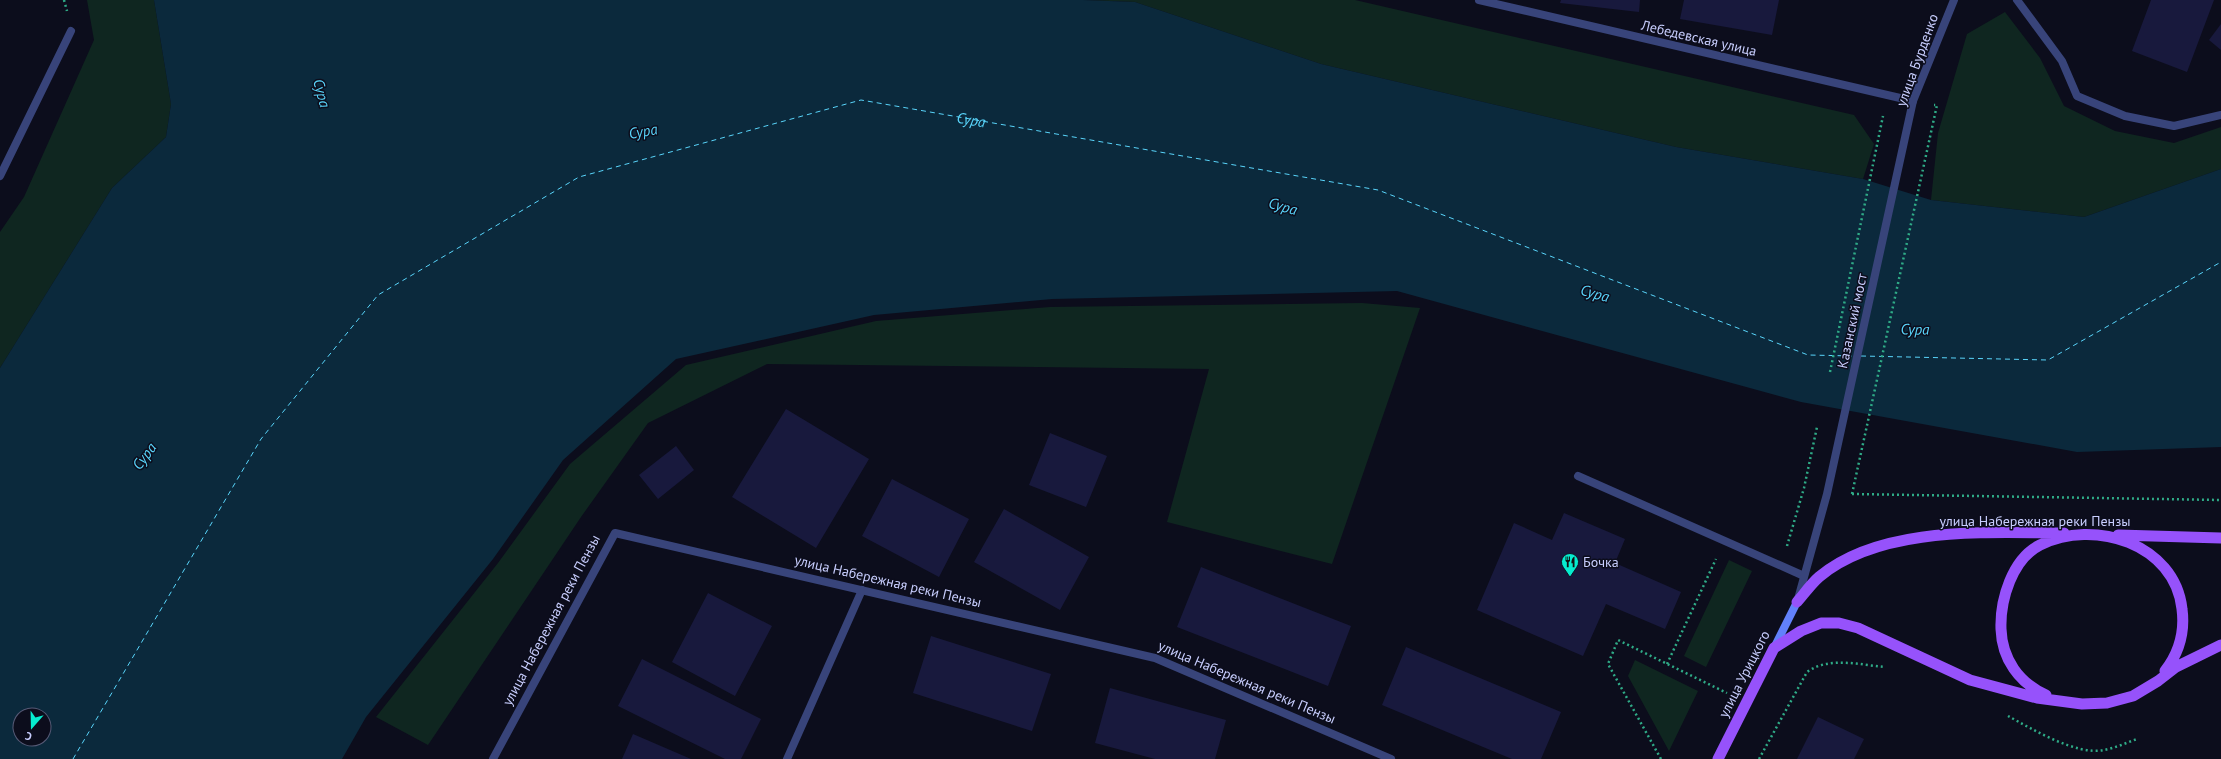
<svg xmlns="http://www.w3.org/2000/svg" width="2221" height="759" viewBox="0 0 2221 759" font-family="'PT Sans',sans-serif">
  <rect width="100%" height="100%" fill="#0c0d1c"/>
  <path fill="#0f2620" d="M 87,0 L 154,0 L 171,104 L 166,137 L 112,188 L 0,368 L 0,232 L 24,197 L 94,40 Z
    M 1083,0 L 1355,0 L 1854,115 L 1874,144 L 1863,179 L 1676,147 L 1321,64 L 1135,2 Z
    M 2005,12 L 2040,58 L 2064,106 L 2115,131 L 2174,143 L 2221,127 L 2221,169 L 2084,217 L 1931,200 L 1938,133 L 1967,34 Z
    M 1362,303 L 1420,308 L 1332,564 L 1167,522 L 1209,369 L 767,364 L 648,423 L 581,517 L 428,745 L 376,717 L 498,563 L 570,464 L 686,365 L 876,321 L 1050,307 Z
    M 1729,560 L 1752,571 L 1706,667 L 1684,656 Z
    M 1635,660 L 1698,691 L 1669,751 L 1628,676 Z"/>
  <path fill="#0b293c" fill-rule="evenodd" d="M 154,0 L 1083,0 L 1135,2 L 1321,64 L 1676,147 L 1863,179 L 1931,200 L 2084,217 L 2221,169 L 2221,447 L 2077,452 L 1801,402 L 1397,291 L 1052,299 L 874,315 L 676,359 L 563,460 L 493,559 L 366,717 L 342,759 L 0,759 L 0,368 L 112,188 L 166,137 L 171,104 ZM 20,715 L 44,715 L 44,739 L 20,739 Z"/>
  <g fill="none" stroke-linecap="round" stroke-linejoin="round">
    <g stroke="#59d5fb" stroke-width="1" stroke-dasharray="5 4" stroke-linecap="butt">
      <path d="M 1861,356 L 2048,360 L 2221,262"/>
      <path id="s1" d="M 73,759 L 261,439 L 378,295 L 579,177 L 861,100 L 1378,190 L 1808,355 L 1854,356"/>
    </g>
  </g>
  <path fill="#18193d" d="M 1561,0 L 1640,0 L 1639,12 L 1560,3 Z
    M 1684,0 L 1779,0 L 1772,35 L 1680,19 Z
    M 2151,0 L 2214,0 L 2187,72 L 2132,51 Z
    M 2221,24 L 2221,50 L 2209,40 Z
    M 786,409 L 869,459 L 816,548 L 732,497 Z
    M 1050,433 L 1107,456 L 1086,507 L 1029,485 Z
    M 676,446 L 694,470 L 658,499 L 639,475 Z
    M 892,479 L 969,519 L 939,577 L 862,536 Z
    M 1004,509 L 1089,557 L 1060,610 L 974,562 Z
    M 1564,513 L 1625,539 L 1615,563 L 1681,592 L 1665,629 L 1606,604 L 1583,656 L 1477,610 L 1514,523 L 1552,540 Z
    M 1201,567 L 1351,626 L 1328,686 L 1177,627 Z
    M 708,593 L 772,626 L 735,696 L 672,662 Z
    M 931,636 L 1051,674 L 1032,731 L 913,693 Z
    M 1406,647 L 1561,712 L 1541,759 L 1512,759 L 1382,705 Z
    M 642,659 L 761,719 L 741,759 L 725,759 L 618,706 Z
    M 1110,688 L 1226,720 L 1215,759 L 1155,759 L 1095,743 Z
    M 1818,717 L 1864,739 L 1854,759 L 1797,759 Z
    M 633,734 L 691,759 L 622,759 Z"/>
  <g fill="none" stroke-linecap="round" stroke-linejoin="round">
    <path stroke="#2fab87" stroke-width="2.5" stroke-dasharray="2 3" stroke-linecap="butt" d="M 64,0 L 67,11
      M 1830,372 L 1883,116
      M 1852,494 L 1937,105 L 1934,105
      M 1852,494 L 2221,500
      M 1787,546 L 1804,488 L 1817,427
      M 1667,664 L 1716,559
      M 2008,716 C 2032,729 2077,756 2104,750 C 2115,748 2126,743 2137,739
      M 1661,759 L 1608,664 L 1618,640 L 1727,693
      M 1759,759 L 1807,672 C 1829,656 1860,665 1885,667"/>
    <path stroke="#38447a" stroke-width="8" d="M 1578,476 L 1804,576
      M 787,759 L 862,590"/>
    <path stroke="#38447a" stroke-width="8" d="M 1479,0 L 1913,101
      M 2017,0 L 2062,61 L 2077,96 L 2125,116 L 2174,126 L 2221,115
      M 0,176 L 71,31
      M 493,759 L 615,533 L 1155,658 L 1391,759"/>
    <path stroke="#38447a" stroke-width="8" d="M 1798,599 L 1827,494 L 1913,101 L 1954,0"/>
    <path stroke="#6281fb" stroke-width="8" d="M 1774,648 L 1797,602"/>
    <path stroke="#9652fb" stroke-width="11" d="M 2118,535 L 2221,538
      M 1797,602 C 1804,594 1811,584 1819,577 C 1881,525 1989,533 2064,533
      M 2046,695 C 2019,683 2002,659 2001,629 C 2000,600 2012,559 2040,545 C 2094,518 2175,544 2182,609 C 2185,632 2179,653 2165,671
      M 1718,759 L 1774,648 L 1801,631 L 1821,623 L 1839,623 L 1858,628 L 1970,680 L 2037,698 L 2082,704 L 2107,703 L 2133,696 L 2158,681 L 2176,667 L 2221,645"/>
  </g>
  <defs>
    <symbol id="restaurant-pin" viewBox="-11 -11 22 30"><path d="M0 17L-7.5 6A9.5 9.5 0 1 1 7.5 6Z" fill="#06eccf" stroke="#0c0d1c"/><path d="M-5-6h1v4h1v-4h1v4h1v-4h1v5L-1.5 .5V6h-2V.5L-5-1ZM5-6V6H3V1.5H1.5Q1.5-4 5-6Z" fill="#111"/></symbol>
  </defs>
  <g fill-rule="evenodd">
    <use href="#restaurant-pin" x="1560" y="552" width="20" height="27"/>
  </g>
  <g text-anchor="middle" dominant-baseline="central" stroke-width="3" stroke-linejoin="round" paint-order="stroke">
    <g font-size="14" fill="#c8cefe" stroke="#0c0d1c">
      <text transform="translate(1699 38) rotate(13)">Лебедевская улица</text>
      <text transform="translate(1917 60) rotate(-70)">улица Бурденко</text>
      <text transform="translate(1852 321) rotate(-78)">Казанский мост</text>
      <text x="2035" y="521">улица Набережная реки Пензы</text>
      <text transform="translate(888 581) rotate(13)">улица Набережная реки Пензы</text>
      <text transform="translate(551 620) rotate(-62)">улица Набережная реки Пензы</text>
      <text transform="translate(1744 674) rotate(-63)">улица Урицкого</text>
      <text transform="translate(1247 682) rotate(23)">улица Набережная реки Пензы</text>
    </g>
    <g font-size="14" fill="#c8cefe" stroke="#0c0d1c" text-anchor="start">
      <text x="1583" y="562">Бочка</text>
    </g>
    <g font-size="15" font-style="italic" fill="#59d5fb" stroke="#0c0d1c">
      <text transform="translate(322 93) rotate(75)">Сура</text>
      <text stroke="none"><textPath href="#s1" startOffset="1194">Сура</textPath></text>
      <text transform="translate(643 131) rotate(-10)">Сура</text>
      <text transform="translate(1283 206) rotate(16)">Сура</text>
      <text transform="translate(1595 293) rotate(16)">Сура</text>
      <text transform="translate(1915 329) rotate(1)">Сура</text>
      <text transform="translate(144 456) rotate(-53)">Сура</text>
    </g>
  </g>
  <g transform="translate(32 727) rotate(200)"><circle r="19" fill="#0c0d1c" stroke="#575a76"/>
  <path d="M0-3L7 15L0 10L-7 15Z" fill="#06eccf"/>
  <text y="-6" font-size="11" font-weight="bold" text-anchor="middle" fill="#c8cefe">С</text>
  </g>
</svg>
